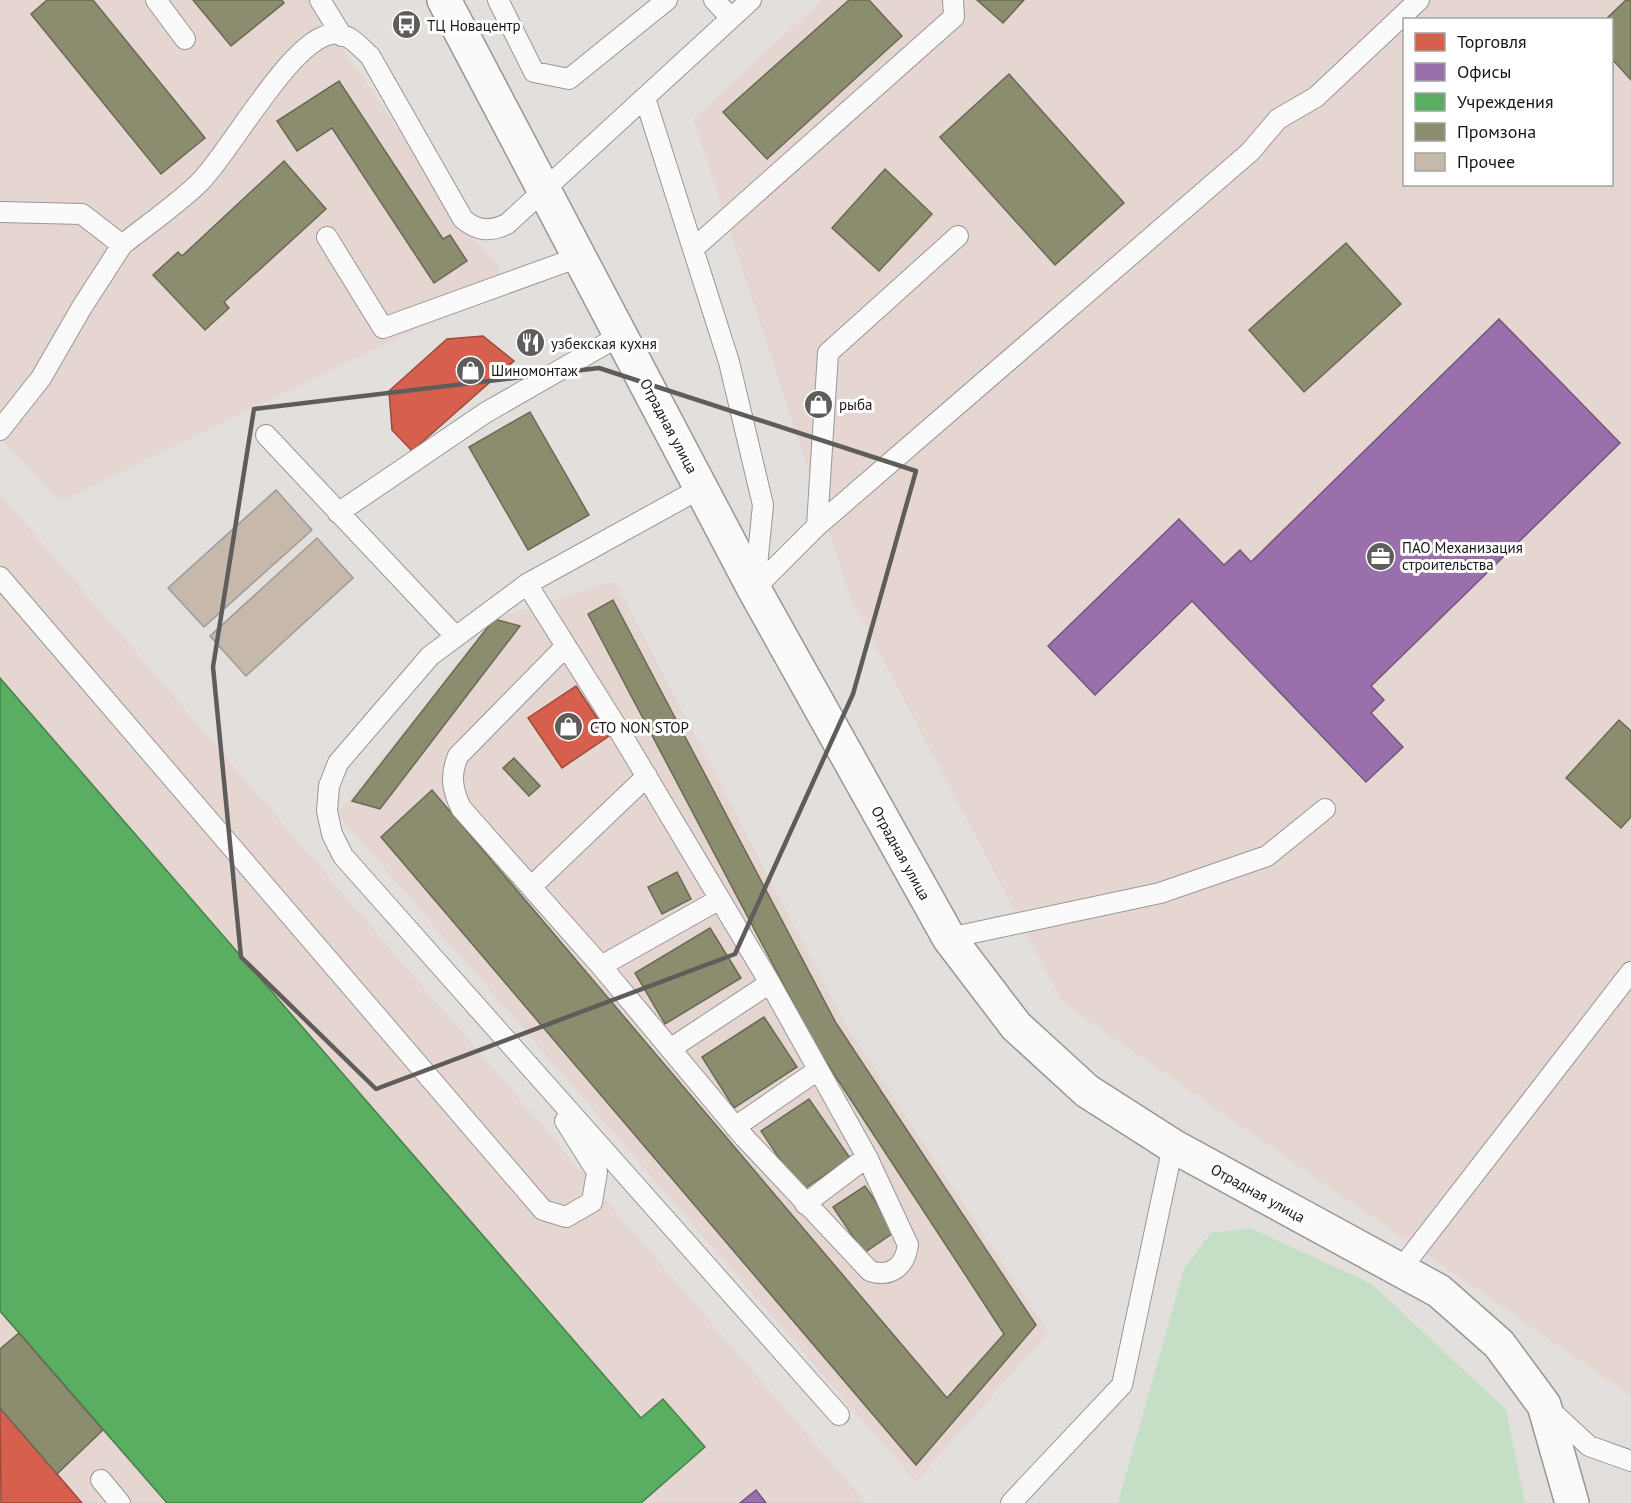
<svg xmlns="http://www.w3.org/2000/svg" width="1631" height="1503" viewBox="0 0 1631 1503" font-family="'PT Sans',sans-serif">
  <rect width="100%" height="100%" fill="#e2dfdc"/>
  <path fill="#e6d6d2" fill-rule="evenodd" d="M 0,0 L 310,0 L 472,238 L 494,258 L 508,284 L 60,502 L 0,438 Z
    M 822,0 L 1631,0 L 1631,1396 L 1063,1003 L 850,597 L 693,119 ZM 1404,20 L 1612,20 L 1612,184 L 1404,184 Z
    M 0,494 L 866,1503 L 0,1503 Z
    M 615,581 L 844,1022 L 1048,1332 L 916,1482 L 337,814 L 494,619 Z"/>
  <path fill="#c4dfc5" d="M 1250,1228 L 1372,1284 L 1506,1410 L 1525,1503 L 1118,1503 L 1184,1269 L 1211,1233 Z"/>
  <path fill="#d6604d" stroke="#9d4a3c" stroke-width="1.5" d="M 483,336 L 514,361 L 412,451 L 392,430 L 389,391 L 447,339 Z
    M 576,686 L 609,736 L 562,768 L 528,718 Z
    M 0,1408 L 57,1474 L 82,1503 L 1,1503 Z"/>
  <path fill="#9970ab" stroke="#73557e" stroke-width="1.5" d="M 1499,319 L 1620,443 L 1371,686 L 1384,700 L 1371,713 L 1403,747 L 1366,782 L 1192,601 L 1095,695 L 1048,646 L 1179,519 L 1224,565 L 1240,550 L 1251,562 Z
    M 756,1490 L 766,1503 L 740,1503 Z"/>
  <path fill="#5aae61" stroke="#46814a" stroke-width="1.5" d="M 0,678 L 641,1418 L 663,1399 L 705,1447 L 641,1503 L 167,1503 L 0,1311 Z"/>
  <path fill="#8c8c6e" stroke="#6a6954" stroke-width="1.5" d="M 47,0 L 93,0 L 205,138 L 161,174 L 31,14 Z
    M 193,0 L 282,0 L 284,3 L 231,46 Z
    M 849,0 L 869,0 L 902,36 L 767,159 L 723,112 Z
    M 977,0 L 1024,0 L 1003,23 Z
    M 1626,0 L 1631,0 L 1631,80 L 1612,59 L 1612,20 L 1605,20 Z
    M 1009,74 L 1124,203 L 1055,265 L 940,137 Z
    M 339,81 L 443,239 L 450,235 L 467,261 L 434,283 L 332,128 L 297,151 L 277,121 Z
    M 284,161 L 326,209 L 224,302 L 229,308 L 205,330 L 153,275 L 178,252 L 182,256 Z
    M 885,169 L 932,214 L 879,271 L 832,228 Z
    M 1346,243 L 1401,304 L 1304,392 L 1249,330 Z
    M 530,412 L 589,515 L 528,550 L 469,447 Z
    M 613,600 L 836,1023 L 1036,1325 L 916,1465 L 381,837 L 432,790 L 947,1398 L 1004,1334 L 817,1048 L 588,614 Z
    M 494,619 L 520,626 L 380,809 L 352,801 Z
    M 1619,720 L 1631,731 L 1631,817 L 1621,828 L 1566,778 Z
    M 514,758 L 540,786 L 529,796 L 503,768 Z
    M 677,872 L 691,899 L 662,914 L 648,887 Z
    M 710,928 L 741,978 L 665,1024 L 635,973 Z
    M 764,1017 L 797,1067 L 734,1108 L 702,1057 Z
    M 809,1099 L 850,1158 L 801,1191 L 761,1131 Z
    M 865,1186 L 896,1231 L 864,1253 L 833,1207 Z
    M 19,1333 L 103,1430 L 57,1474 L 0,1408 L 0,1349 Z"/>
  <path fill="#c7b8ac" stroke="#9c9a98" stroke-width="1.5" d="M 276,490 L 312,530 L 204,627 L 168,588 Z
    M 317,538 L 353,578 L 246,676 L 210,636 Z"/>
  <g fill="none" stroke-linecap="round" stroke-linejoin="round">
    <defs>
      <path id="lane" d="M 156,0 L 185,39
        M 320,0 L 342,36
        M 498,0 L 534,72 L 569,79 L 667,0
        M 714,0 L 731,18
        M 645,98 L 729,362 L 763,505 L 755,586
        M 0,212 L 82,214 L 122,245 L 82,307 L 41,378 L 0,430
        M 327,237 L 383,328 L 579,257
        M 122,245 C 147,225 179,203 200,182 C 231,151 291,39 332,34 C 347,31 360,47 370,56 L 463,219 C 477,231 490,232 507,224 L 751,0
        M 693,249 L 954,17 L 953,0
        M 266,435 L 456,637
        M 701,488 L 527,584 L 430,656 L 338,763 L 329,786 L 327,811 L 332,834 L 343,856 L 839,1415
        M 338,513 L 485,413 L 621,335
        M 817,526 L 828,353 L 958,236
        M 0,577 L 543,1210 L 566,1217 L 592,1202 L 597,1172 L 565,1121
        M 527,584 L 620,732 L 770,983 L 867,1157 L 908,1245 C 905,1266 891,1278 870,1271 L 744,1137 L 601,966 L 461,808 C 452,789 450,775 458,756 L 566,646
        M 754,589 L 817,526 L 1250,152 L 1278,119 L 1316,97 L 1419,0
        M 532,886 L 647,776
        M 949,938 L 1160,893 L 1267,856 L 1325,809
        M 601,966 L 720,899
        M 670,1049 L 770,983
        M 735,1127 L 818,1070
        M 805,1204 L 867,1157
        M 1400,1270 L 1631,972
        M 1549,1409 L 1589,1446 L 1631,1461
        M 101,1480 L 120,1503
        M 1011,1503 L 1122,1385 L 1173,1146"/>
      <path id="secondary" d="M 444,0 L 754,589 L 949,938 L 1016,1026 L 1087,1091 L 1173,1146 L 1439,1291 L 1499,1344 L 1544,1405 L 1572,1503"/>
    </defs>
    <use href="#lane" stroke="#999795" stroke-width="22"/>
    <use href="#secondary" stroke="#999795" stroke-width="36"/>
    <use href="#lane" stroke="#fbfafa" stroke-width="20"/>
    <use href="#secondary" stroke="#fbfafa" stroke-width="33"/>
  </g>
  <path fill="none" stroke="#5f5d5b" stroke-width="4.5" stroke-linejoin="round" d="M 599,368 L 916,471 L 853,694 L 735,954 L 376,1089 L 241,957 L 213,667 L 254,409 Z"/>
  <defs>
    <symbol id="bus-disc" viewBox="-11 -11 22 22"><circle r="9.5" fill="#5f5d5b" stroke="#fff"/><path d="M-5-6H5V4H4V6H2V4H-2V6H-4V4H-5ZM-3.5-4V0h7V-4ZM-3.5 1.2v1.5H-2V1.2ZM2 1.2v1.5H3.5V1.2Z" fill="#fff"/></symbol>
    <symbol id="restaurant-disc" viewBox="-11 -11 22 22"><circle r="9.5" fill="#5f5d5b" stroke="#fff"/><path d="M-5-6h1v4h1v-4h1v4h1v-4h1v5L-1.5 .5V6h-2V.5L-5-1ZM5-6V6H3V1.5H1.5Q1.5-4 5-6Z" fill="#fff"/></symbol>
    <symbol id="shop-disc" viewBox="-11 -11 22 22"><circle r="9.5" fill="#5f5d5b" stroke="#fff"/><path d="M-5-2.5h2.3a2.7 3.5 0 0 1 5.4 0H5L5.5 6h-11ZM-1.5-2.5h3a1.5 2.3 0 0 0-3 0Z" fill="#fff"/></symbol>
    <symbol id="office-disc" viewBox="-11 -11 22 22"><circle r="9.5" fill="#5f5d5b" stroke="#fff"/><path d="M-6-3h4V-5.5h4V-3h4V5H-6ZM-1-4.5V-3h2v-1.5ZM-6 0V1H6V0Z" fill="#fff"/></symbol>
  </defs>
  <g fill-rule="evenodd">
    <use href="#bus-disc" x="390" y="8" width="33" height="33"/>
    <use href="#restaurant-disc" x="514" y="326" width="33" height="33"/>
    <use href="#shop-disc" x="454" y="354" width="33" height="33"/>
    <use href="#shop-disc" x="802" y="388" width="33" height="33"/>
    <use href="#office-disc" x="1364" y="540" width="33" height="33"/>
    <use href="#shop-disc" x="552" y="710" width="33" height="33"/>
  </g>
  <g text-anchor="middle" dominant-baseline="central" stroke-width="6" stroke-linejoin="round" paint-order="stroke">
    <g font-size="15" fill="#191716" stroke="#fff" text-anchor="start">
      <text x="427" y="25">ТЦ Новацентр</text>
      <text x="551" y="343">узбекская кухня</text>
      <text x="491" y="370">Шиномонтаж</text>
      <text x="839" y="404">рыба</text>
      <text x="1402" y="547">ПАО Механизация<tspan x="1402" dy="17">строительства</tspan></text>
      <text x="590" y="727">СТО NON STOP</text>
    </g>
    <g font-size="15" fill="#191716" stroke="#fff">
      <text transform="translate(669 426) rotate(62)">Отрадная улица</text>
      <text transform="translate(901 853) rotate(61)">Отрадная улица</text>
      <text transform="translate(1258 1193) rotate(29)">Отрадная улица</text>
    </g>
  </g>
  <rect x="1403" y="18" width="210" height="168" fill="#ffffff" stroke="#a3a2a2" stroke-width="1.5"/>
  <rect x="1415" y="33" width="30" height="18" fill="#d6604d" stroke="#a3a2a2" stroke-width="1.5"/>
  <text x="1457" y="48" font-size="18" fill="#191716">Торговля</text>
  <rect x="1415" y="63" width="30" height="18" fill="#9970ab" stroke="#a3a2a2" stroke-width="1.5"/>
  <text x="1457" y="78" font-size="18" fill="#191716">Офисы</text>
  <rect x="1415" y="93" width="30" height="18" fill="#5aae61" stroke="#a3a2a2" stroke-width="1.5"/>
  <text x="1457" y="108" font-size="18" fill="#191716">Учреждения</text>
  <rect x="1415" y="123" width="30" height="18" fill="#8c8c6e" stroke="#a3a2a2" stroke-width="1.5"/>
  <text x="1457" y="138" font-size="18" fill="#191716">Промзона</text>
  <rect x="1415" y="153" width="30" height="18" fill="#c7b8ac" stroke="#a3a2a2" stroke-width="1.5"/>
  <text x="1457" y="168" font-size="18" fill="#191716">Прочее</text>
</svg>
